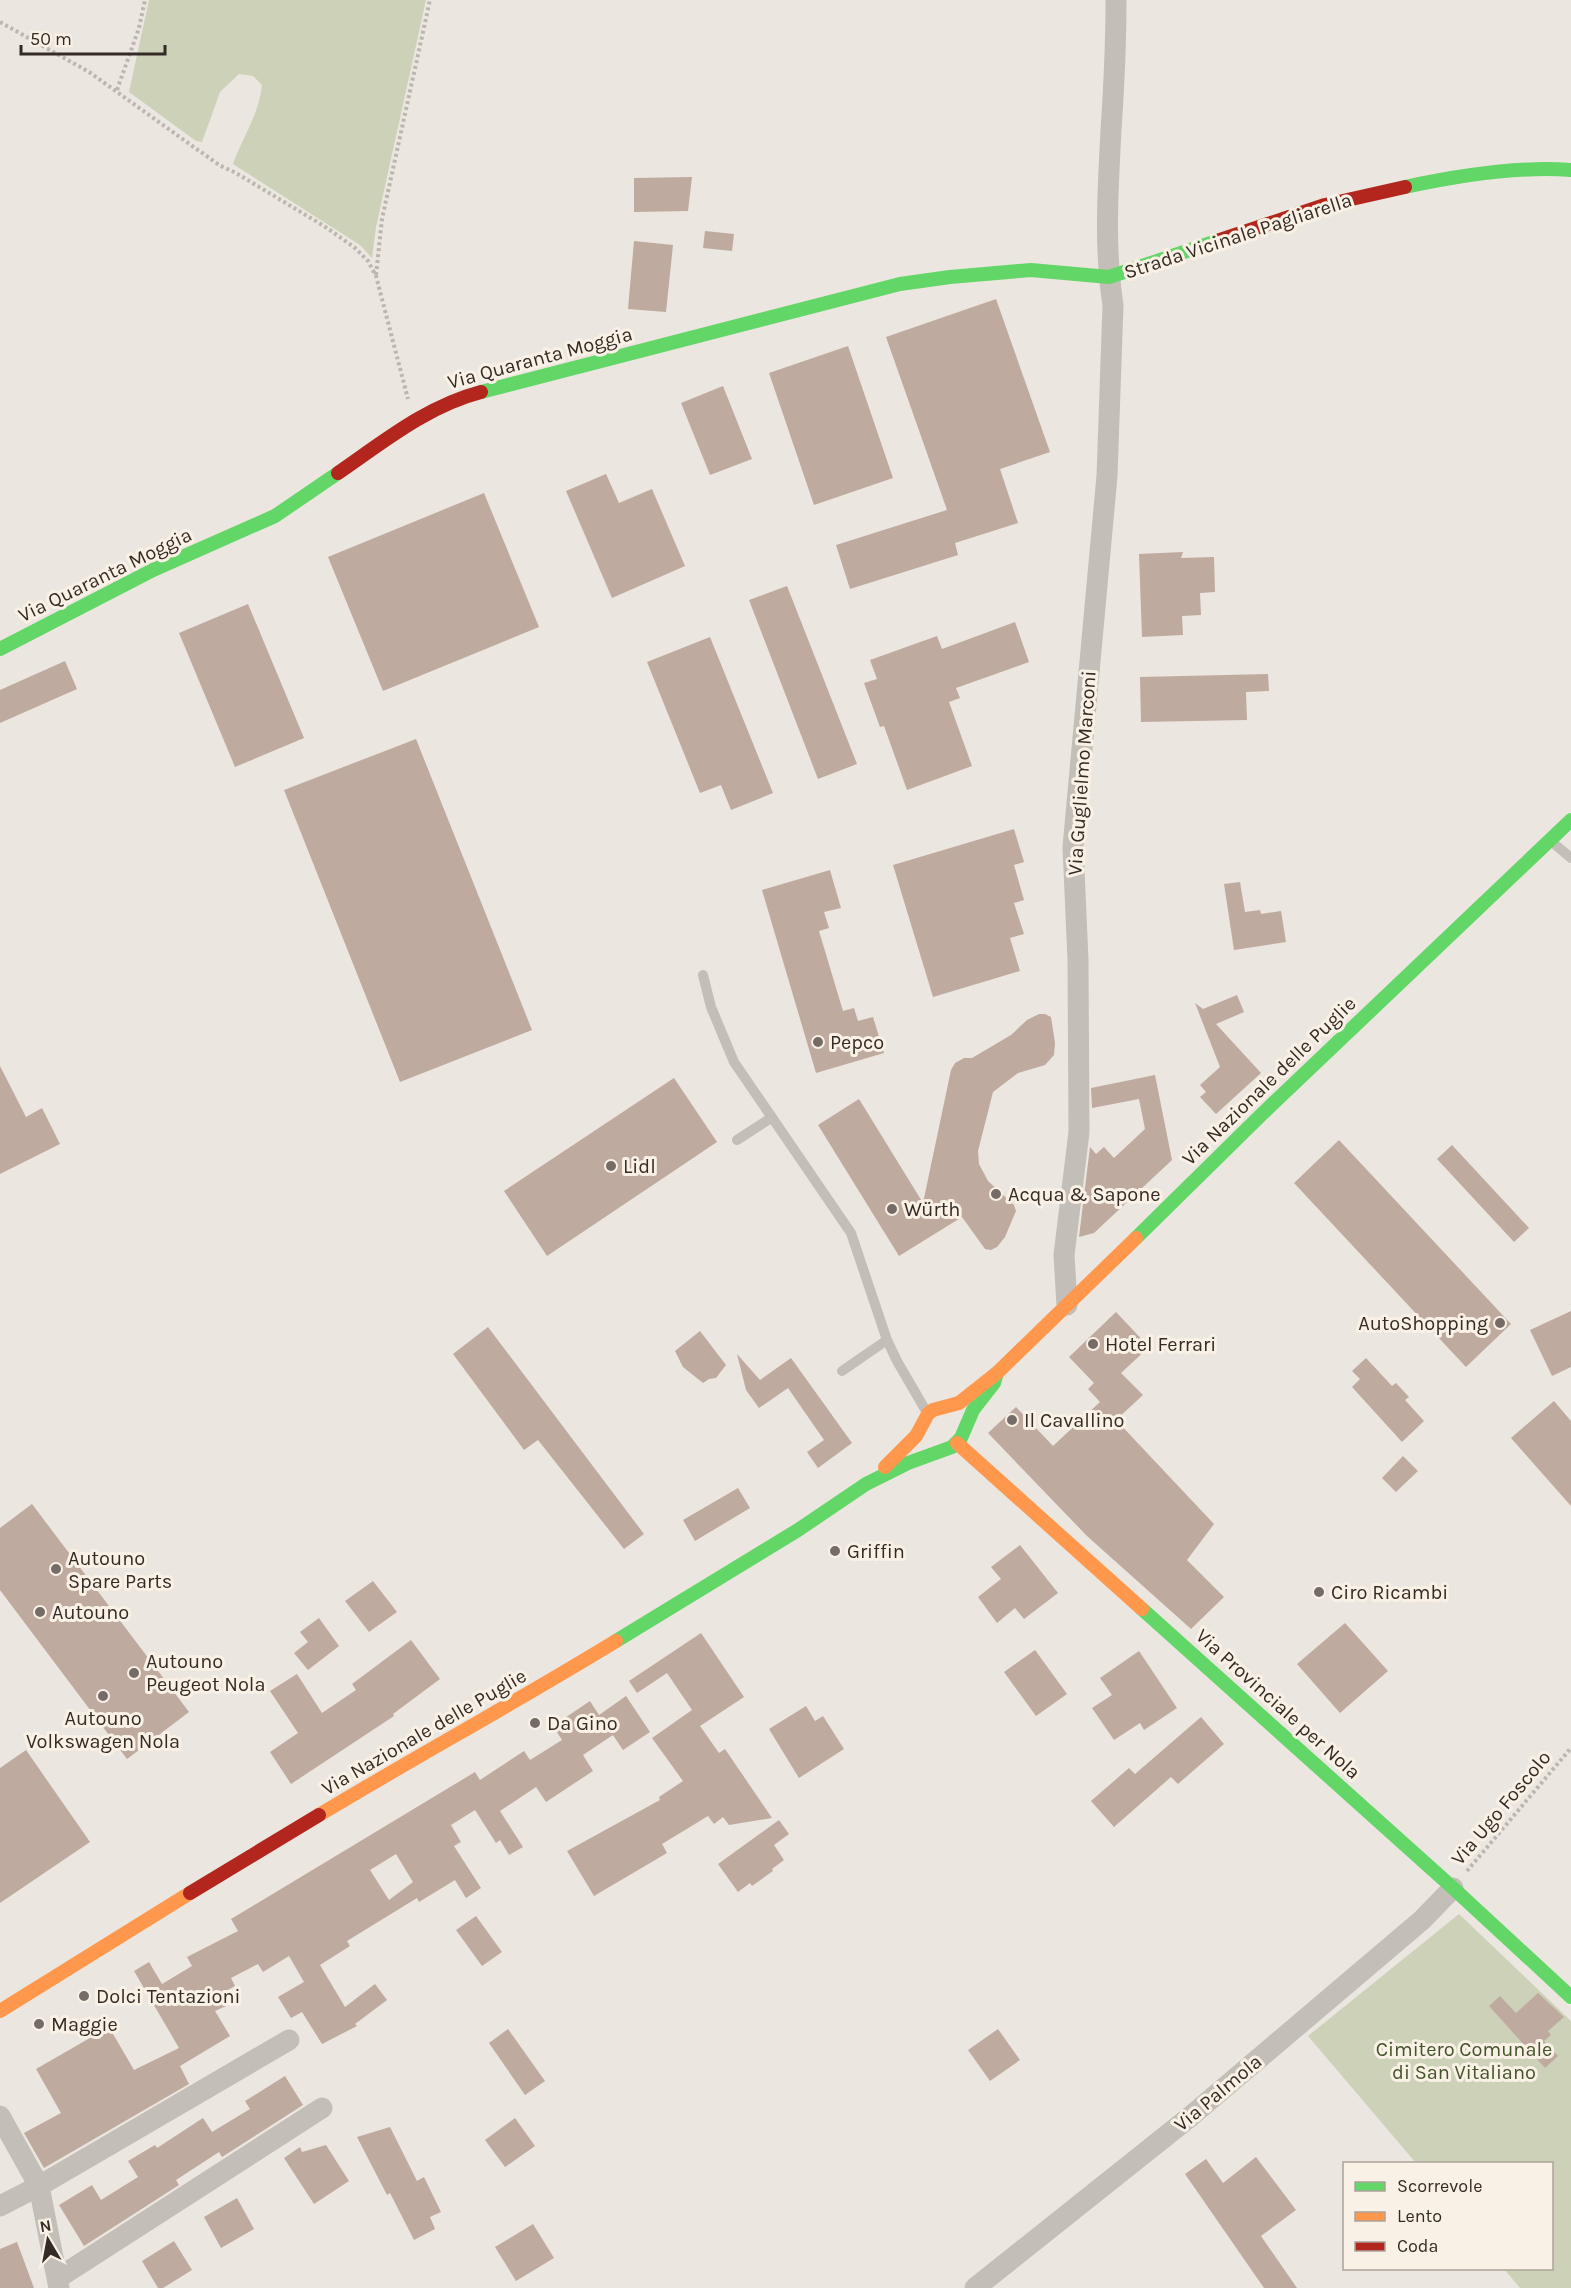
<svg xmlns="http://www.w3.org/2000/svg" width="1571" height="2288" viewBox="0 0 1571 2288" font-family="Karla,sans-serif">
  <rect width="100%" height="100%" fill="#ebe6df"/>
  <path fill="#ccd1b8" d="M 149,0 L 426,0 L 376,227 L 372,258 L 360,245 L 233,164 C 243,137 259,114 262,85 L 253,76 L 239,74 L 220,92 L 202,142 L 196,141 L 129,92 Z
    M 1459,1914 L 1571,2021 L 1571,2288 L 1520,2288 L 1504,2269 L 1552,2268 L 1552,2164 L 1416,2163 L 1308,2036 Z"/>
  <path fill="#bfaaa0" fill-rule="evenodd" d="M 692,177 L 688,211 L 634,212 L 634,178 Z
    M 705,231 L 734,234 L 732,251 L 703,248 Z
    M 634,241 L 673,245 L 666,312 L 628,309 Z
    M 996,299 L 1050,452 L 1000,469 L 1018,523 L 955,543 L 958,555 L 850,589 L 836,545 L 947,510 L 886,337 Z
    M 848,346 L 893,478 L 814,505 L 769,373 Z
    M 723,386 L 752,459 L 710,475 L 681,403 Z
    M 606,474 L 619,503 L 652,489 L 685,566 L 612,598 L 566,491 Z
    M 484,493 L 539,627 L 383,691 L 328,557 Z
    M 1183,552 L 1181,558 L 1214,557 L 1215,592 L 1200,593 L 1201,615 L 1182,616 L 1183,635 L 1142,637 L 1139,554 Z
    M 787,586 L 857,764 L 818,779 L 749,600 Z
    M 248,604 L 304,738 L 235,767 L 179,633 Z
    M 1015,622 L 1029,662 L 956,688 L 960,698 L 949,702 L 972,766 L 907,790 L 884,726 L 880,727 L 864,683 L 877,679 L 870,660 L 937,636 L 942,649 Z
    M 710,637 L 773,793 L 731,810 L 721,785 L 700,793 L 647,662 Z
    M 65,661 L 77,689 L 0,723 L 0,690 Z
    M 1268,674 L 1269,691 L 1246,692 L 1247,720 L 1141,722 L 1140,677 Z
    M 416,739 L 532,1030 L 400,1082 L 284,790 Z
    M 1014,829 L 1024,862 L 1014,865 L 1024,900 L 1014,903 L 1024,934 L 1010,938 L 1020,971 L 933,997 L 893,865 Z
    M 830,870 L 841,908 L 824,912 L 829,928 L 819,931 L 843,1011 L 854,1008 L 858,1021 L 873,1017 L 884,1053 L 816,1073 L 762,890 Z
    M 1240,882 L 1245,912 L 1260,910 L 1261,914 L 1281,911 L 1286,942 L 1234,950 L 1224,884 Z
    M 1237,995 L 1244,1012 L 1216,1024 L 1261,1073 L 1216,1114 L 1200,1097 L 1206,1092 L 1200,1085 L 1220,1067 L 1195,1003 L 1203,1009 Z
    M 1039,1014 L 1045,1014 L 1051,1017 L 1055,1043 L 1054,1055 L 1045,1065 L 1018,1073 L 993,1092 L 978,1151 L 979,1164 L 988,1181 L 1014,1205 L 1016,1211 L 1005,1237 L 997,1247 L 991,1250 L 985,1249 L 962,1217 L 899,1256 L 818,1125 L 859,1099 L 923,1203 L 951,1070 L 955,1063 L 964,1058 L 972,1058 L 1011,1035 L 1027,1020 Z
    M 0,1066 L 26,1117 L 42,1108 L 60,1144 L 0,1174 Z
    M 1155,1075 L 1172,1160 L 1094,1233 L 1079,1237 L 1090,1147 L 1096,1154 L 1104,1147 L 1114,1158 L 1145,1129 L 1139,1099 L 1092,1108 L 1091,1088 Z
    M 674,1078 L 717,1142 L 547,1256 L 504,1191 Z
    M 1339,1140 L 1511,1324 L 1466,1367 L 1294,1183 Z
    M 1452,1145 L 1529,1228 L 1514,1242 L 1437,1159 Z
    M 1571,1311 L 1571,1367 L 1552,1376 L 1530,1330 Z
    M 1116,1312 L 1149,1347 L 1121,1373 L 1143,1395 L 1116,1420 L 1214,1524 L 1187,1560 L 1224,1597 L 1191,1629 L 1087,1536 L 988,1433 L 1016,1407 L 1053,1446 L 1100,1402 L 1088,1389 L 1094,1383 L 1069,1357 Z
    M 488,1327 L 644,1534 L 624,1549 L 538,1440 L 524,1450 L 453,1354 Z
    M 700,1331 L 726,1365 L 716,1378 L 709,1379 L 703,1383 L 683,1367 L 675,1351 Z
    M 737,1354 L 760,1380 L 791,1358 L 852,1443 L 818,1468 L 807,1452 L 824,1440 L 788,1388 L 759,1408 L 746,1390 Z
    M 1366,1358 L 1392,1386 L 1396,1383 L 1409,1397 L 1405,1400 L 1424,1421 L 1402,1442 L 1352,1387 L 1360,1379 L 1352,1371 Z
    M 1554,1401 L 1571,1421 L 1571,1506 L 1511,1438 Z
    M 1403,1456 L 1418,1471 L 1396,1492 L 1382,1478 Z
    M 738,1488 L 750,1508 L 695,1541 L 683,1520 Z
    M 32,1504 L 189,1712 L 127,1759 L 0,1590 L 0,1528 Z
    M 1020,1545 L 1058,1593 L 1024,1619 L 1015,1608 L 997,1623 L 978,1597 L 1001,1579 L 991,1567 Z
    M 373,1581 L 397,1612 L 369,1632 L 345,1601 Z
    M 319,1618 L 339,1646 L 308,1670 L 294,1653 L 308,1642 L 300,1632 Z
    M 1345,1623 L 1388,1671 L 1340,1713 L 1297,1664 Z
    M 701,1633 L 744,1697 L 700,1726 L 719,1753 L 725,1749 L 772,1818 L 729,1825 L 723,1817 L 714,1824 L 708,1816 L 662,1844 L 667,1853 L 594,1896 L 567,1851 L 660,1800 L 659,1797 L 683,1781 L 652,1738 L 692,1710 L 667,1673 L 637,1693 L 629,1681 Z
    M 411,1640 L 440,1679 L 393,1714 L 394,1716 L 291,1784 L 270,1752 L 298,1733 L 270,1691 L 297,1674 L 322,1713 L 356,1690 L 352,1684 Z
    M 1035,1650 L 1067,1694 L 1036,1716 L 1004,1672 Z
    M 1139,1651 L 1177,1708 L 1144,1730 L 1140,1723 L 1114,1740 L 1092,1708 L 1112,1695 L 1100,1678 Z
    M 626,1696 L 650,1732 L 623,1750 L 613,1735 L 583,1755 L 593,1771 L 546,1802 L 536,1787 L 500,1811 L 523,1847 L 509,1855 L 500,1840 L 496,1843 L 475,1810 L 451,1825 L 461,1842 L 454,1846 L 481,1888 L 466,1898 L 455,1880 L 419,1902 L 417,1898 L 347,1941 L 350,1946 L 320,1965 L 345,2007 L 375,1984 L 387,2000 L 355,2024 L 357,2026 L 322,2044 L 302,2012 L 291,2018 L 278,1997 L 304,1982 L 289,1956 L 263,1972 L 258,1964 L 231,1978 L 235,1986 L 226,1991 L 233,2003 L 215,2011 L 230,2036 L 180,2066 L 189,2084 L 44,2168 L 24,2133 L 61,2113 L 36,2069 L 109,2027 L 134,2070 L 179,2048 L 134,1971 L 149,1962 L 162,1984 L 192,1966 L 187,1957 L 238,1931 L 231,1919 L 475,1772 L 480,1780 L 524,1751 L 530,1760 L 562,1740 L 553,1726 L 590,1701 L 599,1715 ZM 396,1854 L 413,1882 L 389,1900 L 370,1870 Z
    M 806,1706 L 815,1721 L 823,1716 L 844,1749 L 799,1778 L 769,1729 Z
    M 1201,1717 L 1224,1744 L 1178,1784 L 1171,1777 L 1114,1827 L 1091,1801 L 1129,1768 L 1135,1774 Z
    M 26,1750 L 90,1842 L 0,1903 L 0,1768 Z
    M 779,1820 L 789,1834 L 774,1845 L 784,1860 L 772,1869 L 773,1871 L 752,1886 L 750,1883 L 738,1892 L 718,1864 Z
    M 476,1916 L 502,1952 L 482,1966 L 456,1930 Z
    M 1538,1993 L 1564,2017 L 1548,2031 L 1551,2035 L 1544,2041 L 1558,2056 L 1545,2068 L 1489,2006 L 1500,1996 L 1516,2013 Z
    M 508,2029 L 545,2081 L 525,2095 L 489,2043 Z
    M 998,2029 L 1020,2060 L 990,2081 L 968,2050 Z
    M 285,2076 L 303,2105 L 222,2157 L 219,2152 L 176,2180 L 179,2185 L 84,2246 L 59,2205 L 92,2185 L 101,2200 L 138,2177 L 128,2161 L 155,2145 L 157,2148 L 203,2118 L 212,2132 L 250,2109 L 245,2101 Z
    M 515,2118 L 535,2146 L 505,2167 L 485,2140 Z
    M 390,2127 L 417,2181 L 424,2177 L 441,2212 L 430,2217 L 435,2229 L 414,2240 L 390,2193 L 387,2195 L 357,2137 Z
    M 326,2145 L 349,2181 L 314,2204 L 284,2158 L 300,2147 L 302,2152 Z
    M 1256,2157 L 1296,2210 L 1261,2236 L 1297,2288 L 1264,2288 L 1185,2174 L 1206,2159 L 1223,2183 Z
    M 237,2198 L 254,2229 L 221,2248 L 204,2217 Z
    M 533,2224 L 554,2258 L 516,2281 L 495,2247 Z
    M 174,2241 L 192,2270 L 163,2288 L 158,2288 L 142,2261 Z
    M 17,2242 L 34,2288 L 0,2288 L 0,2249 Z"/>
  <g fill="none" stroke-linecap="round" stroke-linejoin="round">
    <path stroke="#bdb6b0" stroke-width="4" stroke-dasharray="3 3" stroke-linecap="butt" d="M 0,22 L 89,72 L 219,165 L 236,173 L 324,226 L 354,247 L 368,261 L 376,276 L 408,399
      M 117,90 L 139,28 L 145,0
      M 376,275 L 382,219 L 430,0
      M 1467,1871 L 1571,1748"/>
    <path stroke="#c4beb8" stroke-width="10" d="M 1552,842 L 1571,858
      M 703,975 L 711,1007 L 734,1062 L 851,1233 L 887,1340 L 897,1361 L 926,1411
      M 737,1140 L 771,1118
      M 842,1371 L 887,1340"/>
    <path stroke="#c4beb8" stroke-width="21" d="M 1067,1305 L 1064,1255 L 1079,1132 L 1078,960 L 1073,847 L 1107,476 L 1113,305 C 1104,247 1108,189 1111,130 C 1114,86 1116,43 1116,0
      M 0,2116 L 39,2186 L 59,2288
      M 0,2206 L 39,2186 L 289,2040
      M 58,2278 L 322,2108
      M 975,2288 L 1191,2116 L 1422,1920 L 1453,1888"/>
    <path stroke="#63d668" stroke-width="14" d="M 1405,187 C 1456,176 1520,166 1571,170
      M 481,392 L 900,284 L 950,277 L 1031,270 L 1109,277 L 1220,240
      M 0,649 L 153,570 L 275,516 L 338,473
      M 1136,1238 L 1261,1115 L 1571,820
      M 1142,1609 L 1453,1888 L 1571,1997
      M 616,1641 L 798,1530 L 866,1484 L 908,1463 L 952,1447 L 961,1438 L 973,1410 L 994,1383 L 997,1373"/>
    <path stroke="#ff974d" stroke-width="14" d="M 957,1443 L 1142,1609
      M 885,1467 L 916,1436 L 928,1414 L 933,1410 L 959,1403 L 997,1373 L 1136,1238
      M 319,1815 C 417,1756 518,1701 616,1641
      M 0,2011 L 190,1893"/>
    <path stroke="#b3261e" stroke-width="14" d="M 1220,240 L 1325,205 L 1405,187
      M 338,473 C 383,442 427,406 481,392
      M 190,1893 L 319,1815"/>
  </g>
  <g fill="#756c67" stroke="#f9f1e5" stroke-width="2">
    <circle cx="818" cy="1042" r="6"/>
    <circle cx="611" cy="1166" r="6"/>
    <circle cx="996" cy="1194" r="6"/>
    <circle cx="892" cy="1209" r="6"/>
    <circle cx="1500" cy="1323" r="6"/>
    <circle cx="1093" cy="1344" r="6"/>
    <circle cx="1012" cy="1420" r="6"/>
    <circle cx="835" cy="1551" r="6"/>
    <circle cx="56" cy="1569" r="6"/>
    <circle cx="1319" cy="1592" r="6"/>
    <circle cx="40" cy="1612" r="6"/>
    <circle cx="134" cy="1673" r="6"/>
    <circle cx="103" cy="1696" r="6"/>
    <circle cx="535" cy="1723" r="6"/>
    <circle cx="84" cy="1996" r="6"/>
    <circle cx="39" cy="2024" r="6"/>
  </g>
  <g text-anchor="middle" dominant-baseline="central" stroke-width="6" stroke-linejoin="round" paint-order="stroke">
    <g font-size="20" fill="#352b26" stroke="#f9f1e5">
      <text transform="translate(1238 236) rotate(-18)">Strada Vicinale Pagliarella</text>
      <text transform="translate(540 358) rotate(-15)">Via Quaranta Moggia</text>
      <text transform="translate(105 575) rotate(-26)">Via Quaranta Moggia</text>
      <text transform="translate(1082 773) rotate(-86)">Via Guglielmo Marconi</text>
      <text transform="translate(1269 1081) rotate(-44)">Via Nazionale delle Puglie</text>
      <text transform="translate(1278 1704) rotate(42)">Via Provinciale per Nola</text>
      <text transform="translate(424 1732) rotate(-30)">Via Nazionale delle Puglie</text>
      <text transform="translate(1501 1808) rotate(-50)">Via Ugo Foscolo</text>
      <text transform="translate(1218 2093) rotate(-40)">Via Palmola</text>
    </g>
    <g font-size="20" fill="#352b26" stroke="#f9f1e5" text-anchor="start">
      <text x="830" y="1042">Pepco</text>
      <text x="623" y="1166">Lidl</text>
      <text x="1008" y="1194">Acqua &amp; Sapone</text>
      <text x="904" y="1209">Würth</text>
      <text x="1488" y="1323" text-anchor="end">AutoShopping</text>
      <text x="1105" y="1344">Hotel Ferrari</text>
      <text x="1024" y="1420">Il Cavallino</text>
      <text x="847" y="1551">Griffin</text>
      <text x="68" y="1558">Autouno<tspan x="68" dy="23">Spare Parts</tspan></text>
      <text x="1331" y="1592">Ciro Ricambi</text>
      <text x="52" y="1612">Autouno</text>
      <text x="146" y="1661">Autouno<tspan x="146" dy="23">Peugeot Nola</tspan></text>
      <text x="103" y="1718" text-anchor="middle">Autouno<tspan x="103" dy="23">Volkswagen Nola</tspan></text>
      <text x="547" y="1723">Da Gino</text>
      <text x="96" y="1996">Dolci Tentazioni</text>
      <text x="51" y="2024">Maggie</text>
    </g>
    <g font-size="20" fill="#43532a" stroke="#f9f1e5">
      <text x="1464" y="2049">Cimitero Comunale<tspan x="1464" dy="23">di San Vitaliano</tspan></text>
    </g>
  </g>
  <rect x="1343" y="2162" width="210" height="108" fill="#f9f1e5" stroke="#aba299" stroke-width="1.5"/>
  <rect x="1355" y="2182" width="30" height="9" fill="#63d668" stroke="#aba299" stroke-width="1.5"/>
  <text x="1397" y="2192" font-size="18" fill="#352b26">Scorrevole</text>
  <rect x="1355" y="2212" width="30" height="9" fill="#ff974d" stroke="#aba299" stroke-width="1.5"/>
  <text x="1397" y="2222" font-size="18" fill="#352b26">Lento</text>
  <rect x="1355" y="2242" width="30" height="9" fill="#b3261e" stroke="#aba299" stroke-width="1.5"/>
  <text x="1397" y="2252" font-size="18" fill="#352b26">Coda</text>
  <g transform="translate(48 2240) rotate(350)" stroke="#f9f1e5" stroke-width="4.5" paint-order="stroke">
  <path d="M0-4.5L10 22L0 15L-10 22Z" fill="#352b26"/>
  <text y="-9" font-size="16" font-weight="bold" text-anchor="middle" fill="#352b26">N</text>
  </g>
  <path d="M21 45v9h144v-9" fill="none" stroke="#352b26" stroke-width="3"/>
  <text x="30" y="45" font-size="18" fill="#352b26" stroke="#f9f1e5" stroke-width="4.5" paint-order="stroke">50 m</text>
</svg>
